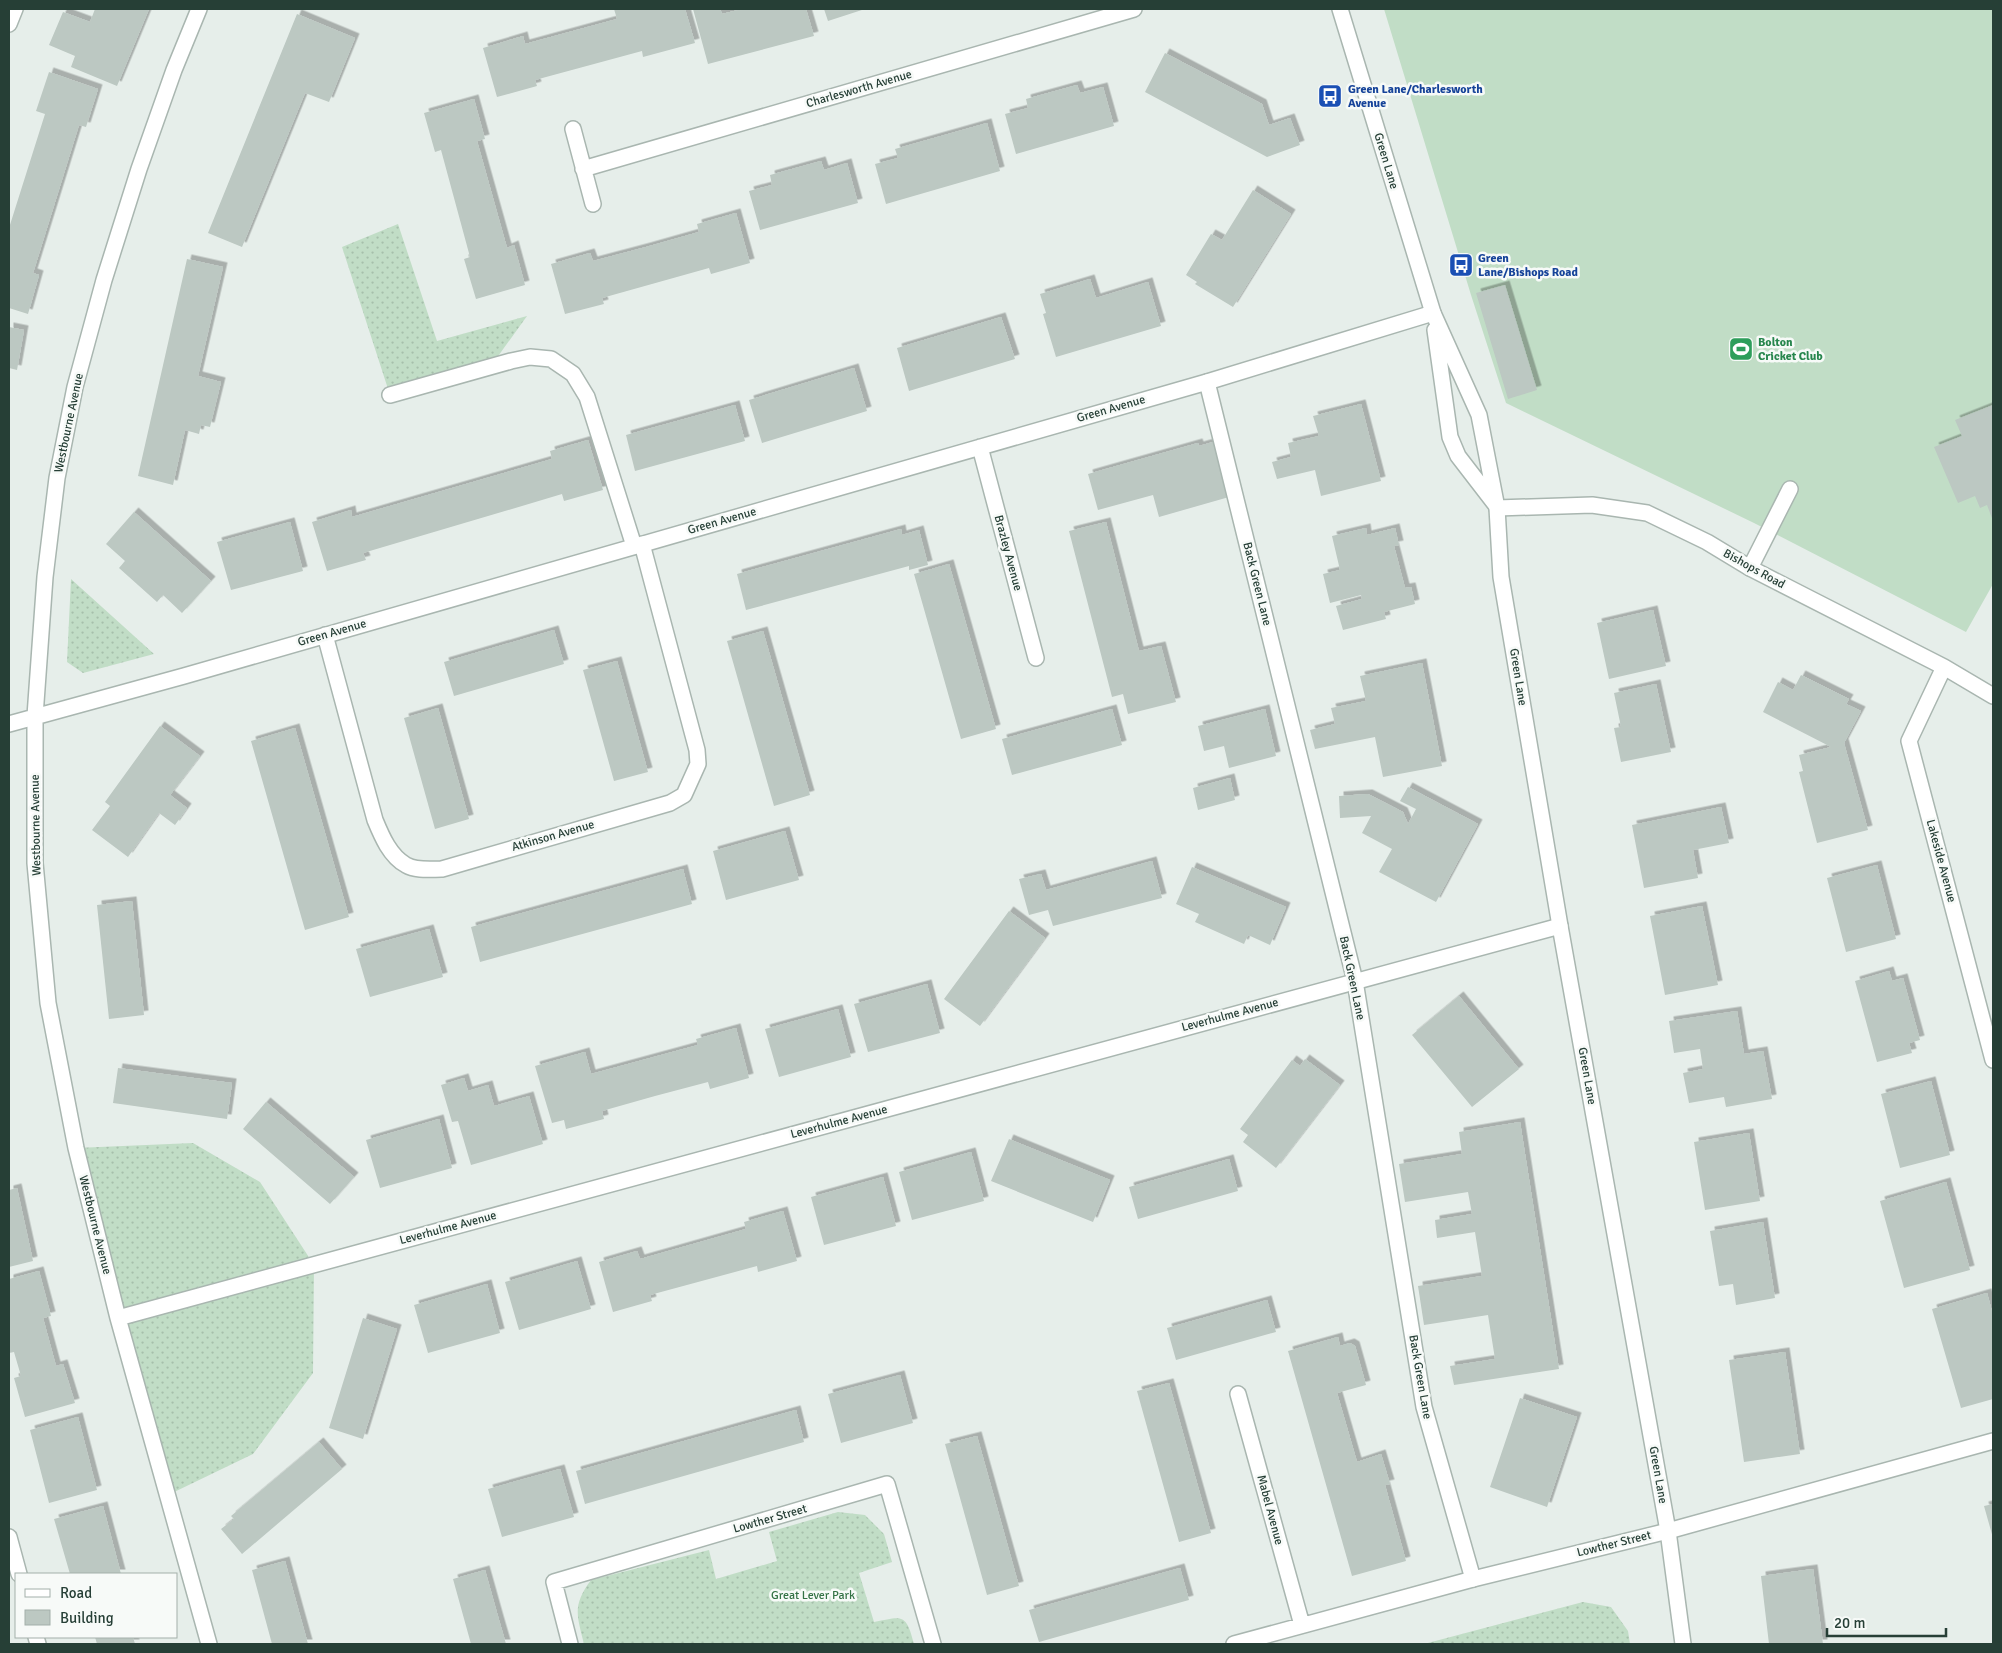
<svg xmlns="http://www.w3.org/2000/svg" width="2002" height="1653" viewBox="0 0 2002 1653" font-family="Signika,sans-serif">
  <defs>
    <pattern id="grass-dots" width="8" height="8" patternUnits="userSpaceOnUse" patternTransform="scale(1.25)"><rect width="8" height="8" fill="#c1ddc6"/><path d="M2 2h.1M6 6h.1" fill="none" stroke="#a6bfab" stroke-width="1.8" stroke-linecap="round"/></pattern>
    <filter id="shadow"><feDropShadow dx="4.5" dy="-4.5" stdDeviation="0" flood-color="#0004"/></filter>
  </defs>
  <rect width="100%" height="100%" fill="#e6eeea"/>
  <path fill="url(#grass-dots)" d="M 398,224 L 437,341 L 527,316 L 491,366 L 390,395 L 342,247 Z
    M 71,579 L 154,654 L 83,673 L 67,662 Z
    M 193,1143 L 260,1182 L 314,1265 L 313,1373 L 253,1454 L 168,1495 L 76,1148 Z
    M 838,1512 L 865,1515 L 884,1534 L 892,1562 L 859,1573 L 874,1622 C 903,1616 906,1613 914,1644 L 584,1644 C 577,1615 572,1606 591,1580 L 709,1550 L 716,1579 L 777,1561 L 769,1532 Z
    M 1583,1602 L 1611,1607 L 1628,1631 L 1630,1644 L 1424,1644 Z"/>
  <path fill="#c1ddc6" d="M 1384,9 L 1993,9 L 1993,584 L 1966,632 L 1754,523 L 1506,403 L 1471,295 Z"/>
  <path fill="#bcc8c2" filter="url(#shadow)" d="M 95,9 L 149,9 L 117,86 L 71,67 L 75,56 L 49,45 L 63,12 L 90,22 Z
    M 614,9 L 685,9 L 695,43 L 643,57 L 642,51 L 535,80 L 537,86 L 497,97 L 483,48 L 523,36 L 525,44 L 617,19 Z
    M 693,9 L 720,9 L 722,14 L 742,9 L 806,9 L 814,36 L 708,64 Z
    M 824,9 L 865,9 L 828,21 Z
    M 297,14 L 355,38 L 329,102 L 305,93 L 242,247 L 208,233 Z
    M 1165,53 L 1262,104 L 1269,125 L 1290,118 L 1300,145 L 1267,157 L 1145,92 Z
    M 49,72 L 98,89 L 86,127 L 79,125 L 33,273 L 39,275 L 28,314 L 9,308 L 9,228 L 45,114 L 36,111 Z
    M 1077,85 L 1080,93 L 1103,87 L 1114,126 L 1016,154 L 1005,114 L 1028,108 L 1026,99 Z
    M 474,99 L 485,139 L 477,141 L 507,248 L 514,245 L 525,285 L 476,299 L 464,259 L 470,257 L 441,150 L 435,152 L 424,113 Z
    M 987,123 L 1000,171 L 886,204 L 875,164 L 898,158 L 895,149 Z
    M 821,161 L 824,170 L 847,163 L 858,203 L 760,230 L 749,191 L 772,185 L 770,175 Z
    M 1253,190 L 1291,214 L 1233,307 L 1195,284 L 1197,282 L 1186,275 L 1211,234 L 1222,240 Z
    M 736,213 L 750,263 L 711,274 L 709,268 L 602,298 L 604,304 L 565,314 L 551,264 L 590,253 L 593,261 L 646,247 L 699,232 L 697,224 Z
    M 187,259 L 223,267 L 198,376 L 221,382 L 210,427 L 201,425 L 199,434 L 185,430 L 173,485 L 138,476 Z
    M 1090,279 L 1096,298 L 1148,282 L 1161,326 L 1056,357 L 1043,314 L 1046,313 L 1040,294 Z
    M 1505,285 L 1537,390 L 1508,399 L 1476,293 Z
    M 1001,317 L 1015,359 L 909,391 L 897,348 Z
    M 9,327 L 24,330 L 17,370 L 9,368 Z
    M 854,368 L 867,411 L 762,443 L 749,400 Z
    M 1361,404 L 1381,481 L 1321,496 L 1315,470 L 1277,479 L 1272,462 L 1291,457 L 1288,443 L 1319,436 L 1313,416 Z
    M 735,405 L 745,441 L 635,471 L 626,435 Z
    M 1993,405 L 1993,521 L 1987,505 L 1980,508 L 1975,496 L 1958,503 L 1934,447 L 1962,436 L 1955,420 Z
    M 588,440 L 603,490 L 564,501 L 562,494 L 512,509 L 363,553 L 366,560 L 327,571 L 312,522 L 351,510 L 352,517 L 552,459 L 550,451 Z
    M 1213,442 L 1229,497 L 1159,517 L 1153,495 L 1098,510 L 1088,474 L 1198,443 L 1199,446 Z
    M 134,512 L 211,581 L 182,613 L 163,595 L 157,602 L 119,568 L 125,561 L 106,544 Z
    M 290,522 L 303,571 L 231,590 L 217,542 Z
    M 1106,522 L 1139,651 L 1161,646 L 1176,702 L 1128,714 L 1123,694 L 1112,697 L 1069,531 Z
    M 1366,528 L 1367,535 L 1395,528 L 1399,545 L 1394,546 L 1405,588 L 1411,587 L 1415,604 L 1384,612 L 1386,619 L 1343,630 L 1336,606 L 1362,599 L 1361,595 L 1330,603 L 1323,574 L 1340,570 L 1332,536 Z
    M 901,529 L 902,535 L 919,530 L 928,565 L 909,570 L 909,566 L 746,610 L 737,574 Z
    M 949,564 L 996,729 L 961,739 L 914,574 Z
    M 1653,610 L 1666,666 L 1609,679 L 1597,623 Z
    M 554,630 L 564,664 L 454,696 L 444,662 Z
    M 763,631 L 810,795 L 774,806 L 727,641 Z
    M 617,661 L 648,772 L 614,781 L 583,670 Z
    M 1422,663 L 1442,766 L 1383,777 L 1375,737 L 1315,749 L 1310,730 L 1335,724 L 1331,708 L 1366,701 L 1360,676 Z
    M 1801,675 L 1849,699 L 1846,704 L 1861,711 L 1844,743 L 1868,830 L 1817,843 L 1799,772 L 1803,771 L 1799,755 L 1831,747 L 1763,712 L 1778,682 L 1793,690 Z
    M 1656,684 L 1671,752 L 1621,762 L 1614,728 L 1621,727 L 1614,693 Z
    M 438,708 L 469,819 L 435,829 L 404,718 Z
    M 1112,709 L 1122,745 L 1012,775 L 1002,739 Z
    M 1265,709 L 1276,756 L 1229,768 L 1224,746 L 1204,751 L 1198,726 Z
    M 160,726 L 200,756 L 170,795 L 187,808 L 175,825 L 159,813 L 128,857 L 92,830 L 110,806 L 105,802 Z
    M 295,728 L 349,917 L 305,930 L 251,741 Z
    M 1230,778 L 1235,800 L 1198,810 L 1193,788 Z
    M 1408,787 L 1478,824 L 1436,902 L 1379,872 L 1392,849 L 1362,833 L 1371,816 L 1340,818 L 1339,796 L 1368,794 L 1403,812 L 1408,824 L 1416,809 L 1400,801 Z
    M 1721,807 L 1729,843 L 1693,850 L 1698,878 L 1644,888 L 1632,825 Z
    M 785,831 L 799,880 L 726,900 L 713,851 Z
    M 1152,861 L 1162,898 L 1053,926 L 1048,910 L 1029,915 L 1019,879 L 1041,874 L 1046,890 Z
    M 1877,865 L 1896,939 L 1846,952 L 1827,878 Z
    M 1192,867 L 1286,907 L 1270,945 L 1248,935 L 1244,944 L 1195,922 L 1199,914 L 1176,904 Z
    M 683,869 L 692,904 L 480,962 L 471,927 Z
    M 132,901 L 144,1015 L 109,1019 L 97,905 Z
    M 1702,906 L 1718,985 L 1665,995 L 1650,916 Z
    M 1009,911 L 1045,938 L 980,1026 L 944,999 Z
    M 429,929 L 443,977 L 370,997 L 356,949 Z
    M 1889,971 L 1892,981 L 1903,978 L 1920,1040 L 1909,1043 L 1912,1053 L 1877,1062 L 1855,981 Z
    M 927,984 L 940,1033 L 868,1052 L 854,1004 Z
    M 1459,996 L 1519,1069 L 1472,1107 L 1412,1035 Z
    M 838,1009 L 851,1057 L 779,1077 L 765,1029 Z
    M 1737,1011 L 1744,1054 L 1763,1051 L 1772,1099 L 1726,1107 L 1724,1097 L 1689,1103 L 1683,1073 L 1703,1069 L 1700,1049 L 1674,1053 L 1669,1021 Z
    M 736,1028 L 749,1078 L 710,1089 L 708,1082 L 655,1096 L 602,1111 L 604,1119 L 566,1129 L 564,1120 L 552,1123 L 535,1066 L 585,1052 L 591,1074 L 698,1045 L 696,1039 Z
    M 1305,1059 L 1340,1085 L 1276,1168 L 1243,1142 L 1248,1135 L 1240,1129 L 1292,1060 L 1300,1066 Z
    M 118,1068 L 232,1083 L 227,1119 L 113,1103 Z
    M 464,1078 L 468,1091 L 488,1085 L 494,1106 L 529,1096 L 543,1144 L 471,1165 L 458,1121 L 452,1122 L 441,1085 Z
    M 1931,1081 L 1950,1155 L 1900,1168 L 1881,1094 Z
    M 266,1102 L 354,1177 L 330,1204 L 243,1129 Z
    M 439,1119 L 452,1168 L 380,1188 L 366,1140 Z
    M 1520,1122 L 1559,1369 L 1454,1385 L 1450,1366 L 1495,1359 L 1488,1315 L 1424,1325 L 1418,1286 L 1482,1276 L 1475,1232 L 1437,1238 L 1435,1220 L 1472,1214 L 1468,1192 L 1405,1202 L 1399,1164 L 1462,1154 L 1459,1132 Z
    M 1749,1133 L 1760,1201 L 1705,1210 L 1694,1142 Z
    M 1009,1139 L 1110,1180 L 1093,1222 L 991,1181 Z
    M 971,1152 L 984,1201 L 912,1220 L 899,1172 Z
    M 1229,1159 L 1238,1191 L 1138,1219 L 1129,1187 Z
    M 883,1177 L 896,1226 L 824,1245 L 811,1197 Z
    M 1946,1182 L 1970,1270 L 1904,1288 L 1880,1201 Z
    M 17,1188 L 33,1261 L 9,1267 L 9,1190 Z
    M 783,1211 L 797,1261 L 758,1272 L 757,1266 L 650,1295 L 652,1301 L 613,1312 L 599,1262 L 637,1251 L 640,1259 L 746,1229 L 744,1222 Z
    M 1763,1222 L 1775,1298 L 1736,1305 L 1733,1284 L 1719,1286 L 1710,1231 Z
    M 577,1261 L 591,1309 L 519,1330 L 505,1282 Z
    M 39,1271 L 51,1316 L 43,1318 L 56,1366 L 63,1364 L 75,1403 L 25,1417 L 14,1378 L 21,1376 L 14,1352 L 9,1353 L 9,1279 Z
    M 487,1284 L 500,1333 L 428,1353 L 414,1305 Z
    M 1987,1293 L 1993,1315 L 1993,1399 L 1961,1408 L 1932,1309 Z
    M 1267,1300 L 1276,1332 L 1176,1360 L 1167,1328 Z
    M 363,1318 L 397,1329 L 363,1439 L 329,1428 Z
    M 1338,1337 L 1340,1346 L 1350,1343 L 1355,1346 L 1366,1385 L 1337,1393 L 1357,1462 L 1381,1454 L 1390,1484 L 1385,1485 L 1406,1561 L 1352,1576 L 1288,1351 Z
    M 1785,1352 L 1800,1454 L 1744,1462 L 1729,1360 Z
    M 900,1375 L 913,1423 L 841,1443 L 828,1394 Z
    M 1169,1383 L 1211,1533 L 1179,1542 L 1137,1391 Z
    M 1520,1398 L 1577,1417 L 1547,1507 L 1490,1487 Z
    M 796,1410 L 804,1442 L 585,1504 L 576,1471 Z
    M 78,1417 L 97,1490 L 49,1503 L 30,1430 Z
    M 977,1436 L 1019,1586 L 987,1595 L 945,1444 Z
    M 319,1442 L 342,1469 L 242,1554 L 221,1529 L 234,1519 L 231,1516 Z
    M 560,1469 L 574,1517 L 502,1537 L 488,1489 Z
    M 1993,1504 L 1993,1538 L 1984,1506 Z
    M 103,1506 L 121,1574 L 70,1574 L 54,1519 Z
    M 285,1561 L 299,1612 L 308,1644 L 272,1644 L 252,1570 Z
    M 1180,1568 L 1189,1600 L 1039,1642 L 1029,1610 Z
    M 1813,1569 L 1823,1644 L 1769,1644 L 1761,1576 Z
    M 485,1570 L 499,1620 L 506,1644 L 471,1644 L 453,1579 Z
    M 95,1637 L 133,1637 L 135,1644 L 97,1644 Z"/>
  <g fill="none" stroke-linecap="round" stroke-linejoin="round">
    <defs>
      <path id="service" d="M 9,24 L 15,9
        M 1207,382 L 1355,981 L 1424,1407 L 1473,1579
        M 390,395 L 511,361 L 530,357 L 551,359 L 573,374 L 587,397 L 634,546
        M 1750,568 L 1790,489
        M 9,1537 L 19,1574
        M 36,1637 L 38,1644"/>
      <path id="minor" d="M 199,9 L 174,70 L 139,169 L 104,280 L 75,387 L 57,478 L 45,577 L 35,716 L 35,863 L 48,1003 L 76,1148 L 118,1318 L 209,1644
        M 573,129 L 593,204
        M 583,169 L 1134,9
        M 980,447 L 1036,658
        M 1497,508 L 1592,505 L 1647,513 L 1707,542 L 1750,568 L 1944,667 L 1993,696
        M 325,635 L 375,820 C 382,837 390,856 406,865 C 416,871 431,869 442,869 L 670,803 L 684,795 L 698,764 L 697,750 L 642,544
        M 1944,667 L 1909,741 L 1993,1060
        M 9,724 L 184,676 L 1207,382 L 1433,313
        M 118,1318 L 1560,926
        M 1238,1394 L 1302,1625
        M 570,1644 L 554,1582 L 887,1484 L 933,1644
        M 1234,1644 L 1473,1579 L 1668,1531 L 1993,1441"/>
      <path id="tertiary" d="M 1340,9 L 1433,313 L 1479,415 L 1497,508 L 1501,577 L 1560,926 L 1668,1531 L 1683,1644
        M 1435,330 L 1450,437 L 1458,456 L 1495,504"/>
    </defs>
    <use href="#service" stroke="#a9b6b0" stroke-width="18"/>
    <use href="#minor" stroke="#a9b6b0" stroke-width="18"/>
    <use href="#tertiary" stroke="#a9b6b0" stroke-width="18"/>
    <use href="#service" stroke="#fff" stroke-width="15"/>
    <use href="#minor" stroke="#fff" stroke-width="15"/>
    <use href="#tertiary" stroke="#fff" stroke-width="15"/>
  </g>
  <defs>
    <symbol id="bus-square" viewBox="-11 -11 22 22"><rect x="-9" y="-9" width="18" height="18" rx="4" fill="#1a4fb4" stroke="#f7faf8"/><path d="M-5-6H5V4H4V6H2V4H-2V6H-4V4H-5ZM-3.5-4V0h7V-4ZM-3.5 1.2v1.5H-2V1.2ZM2 1.2v1.5H3.5V1.2Z" fill="#fff"/></symbol>
    <symbol id="stadium-square" viewBox="-11 -11 22 22"><rect x="-9" y="-9" width="18" height="18" rx="4" fill="#2e9e5b" stroke="#f7faf8"/><path d="M0-5a6.5 5 0 1 0 0 10a6.5 5 0 1 0 0-10ZM-3.5-1.8h7v3.6h-7Z" fill="#fff"/></symbol>
  </defs>
  <g fill-rule="evenodd">
    <use href="#bus-square" x="1316" y="82" width="28" height="28"/>
    <use href="#bus-square" x="1447" y="251" width="28" height="28"/>
    <use href="#stadium-square" x="1727" y="335" width="28" height="28"/>
  </g>
  <g text-anchor="middle" dominant-baseline="central" stroke-width="5" stroke-linejoin="round" paint-order="stroke">
    <g font-size="12" fill="#263f36" stroke="#f7faf8">
      <text transform="translate(859 89) rotate(-16)">Charlesworth Avenue</text>
      <text transform="translate(1386 161) rotate(73)">Green Lane</text>
      <text transform="translate(1111 409) rotate(-16)">Green Avenue</text>
      <text transform="translate(69 423) rotate(-78)">Westbourne Avenue</text>
      <text transform="translate(722 521) rotate(-16)">Green Avenue</text>
      <text transform="translate(1008 553) rotate(75)">Brazley Avenue</text>
      <text transform="translate(1754 569) rotate(29)">Bishops Road</text>
      <text transform="translate(1257 584) rotate(76)">Back Green Lane</text>
      <text transform="translate(332 633) rotate(-16)">Green Avenue</text>
      <text transform="translate(1518 677) rotate(81)">Green Lane</text>
      <text transform="translate(36 825) rotate(-91)">Westbourne Avenue</text>
      <text transform="translate(553 836) rotate(-16)">Atkinson Avenue</text>
      <text transform="translate(1941 861) rotate(75)">Lakeside Avenue</text>
      <text transform="translate(1352 978) rotate(78)">Back Green Lane</text>
      <text transform="translate(1230 1015) rotate(-15)">Leverhulme Avenue</text>
      <text transform="translate(1587 1076) rotate(80)">Green Lane</text>
      <text transform="translate(839 1122) rotate(-15)">Leverhulme Avenue</text>
      <text transform="translate(95 1225) rotate(76)">Westbourne Avenue</text>
      <text transform="translate(448 1228) rotate(-15)">Leverhulme Avenue</text>
      <text transform="translate(1420 1377) rotate(80)">Back Green Lane</text>
      <text transform="translate(1658 1475) rotate(80)">Green Lane</text>
      <text transform="translate(1270 1510) rotate(75)">Mabel Avenue</text>
      <text transform="translate(770 1519) rotate(-16)">Lowther Street</text>
      <text transform="translate(1614 1544) rotate(-14)">Lowther Street</text>
    </g>
    <g font-size="12" font-weight="bold" fill="#164399" stroke="#f7faf8" text-anchor="start">
      <text x="1348" y="89">Green Lane/Charlesworth<tspan x="1348" dy="14">Avenue</tspan></text>
      <text x="1478" y="258">Green<tspan x="1478" dy="14">Lane/Bishops Road</tspan></text>
    </g>
    <g font-size="12" font-weight="bold" fill="#27864d" stroke="#f7faf8" text-anchor="start">
      <text x="1758" y="342">Bolton<tspan x="1758" dy="14">Cricket Club</tspan></text>
    </g>
    <g font-size="12" fill="#347245" stroke="#f7faf8">
      <text x="813" y="1595">Great Lever Park</text>
    </g>
  </g>
  <rect width="2002" height="1653" fill="none" stroke="#263f36" stroke-width="20"/>
  <rect x="15" y="1573" width="162" height="65" fill="#f7faf8" stroke="#a3afaa"/>
  <rect x="25" y="1589" width="25" height="8" fill="#ffffff" stroke="#a3afaa"/>
  <text x="60" y="1598" font-size="15" fill="#263f36">Road</text>
  <rect x="25" y="1610" width="25" height="15" fill="#bcc8c2" stroke="#a3afaa"/>
  <text x="60" y="1623" font-size="15" fill="#263f36">Building</text>
  <path d="M1827 1628v8h119v-8" fill="none" stroke="#263f36" stroke-width="2.5"/>
  <text x="1834" y="1628" font-size="15" fill="#263f36" stroke="#f7faf8" stroke-width="4" paint-order="stroke">20 m</text>
</svg>
